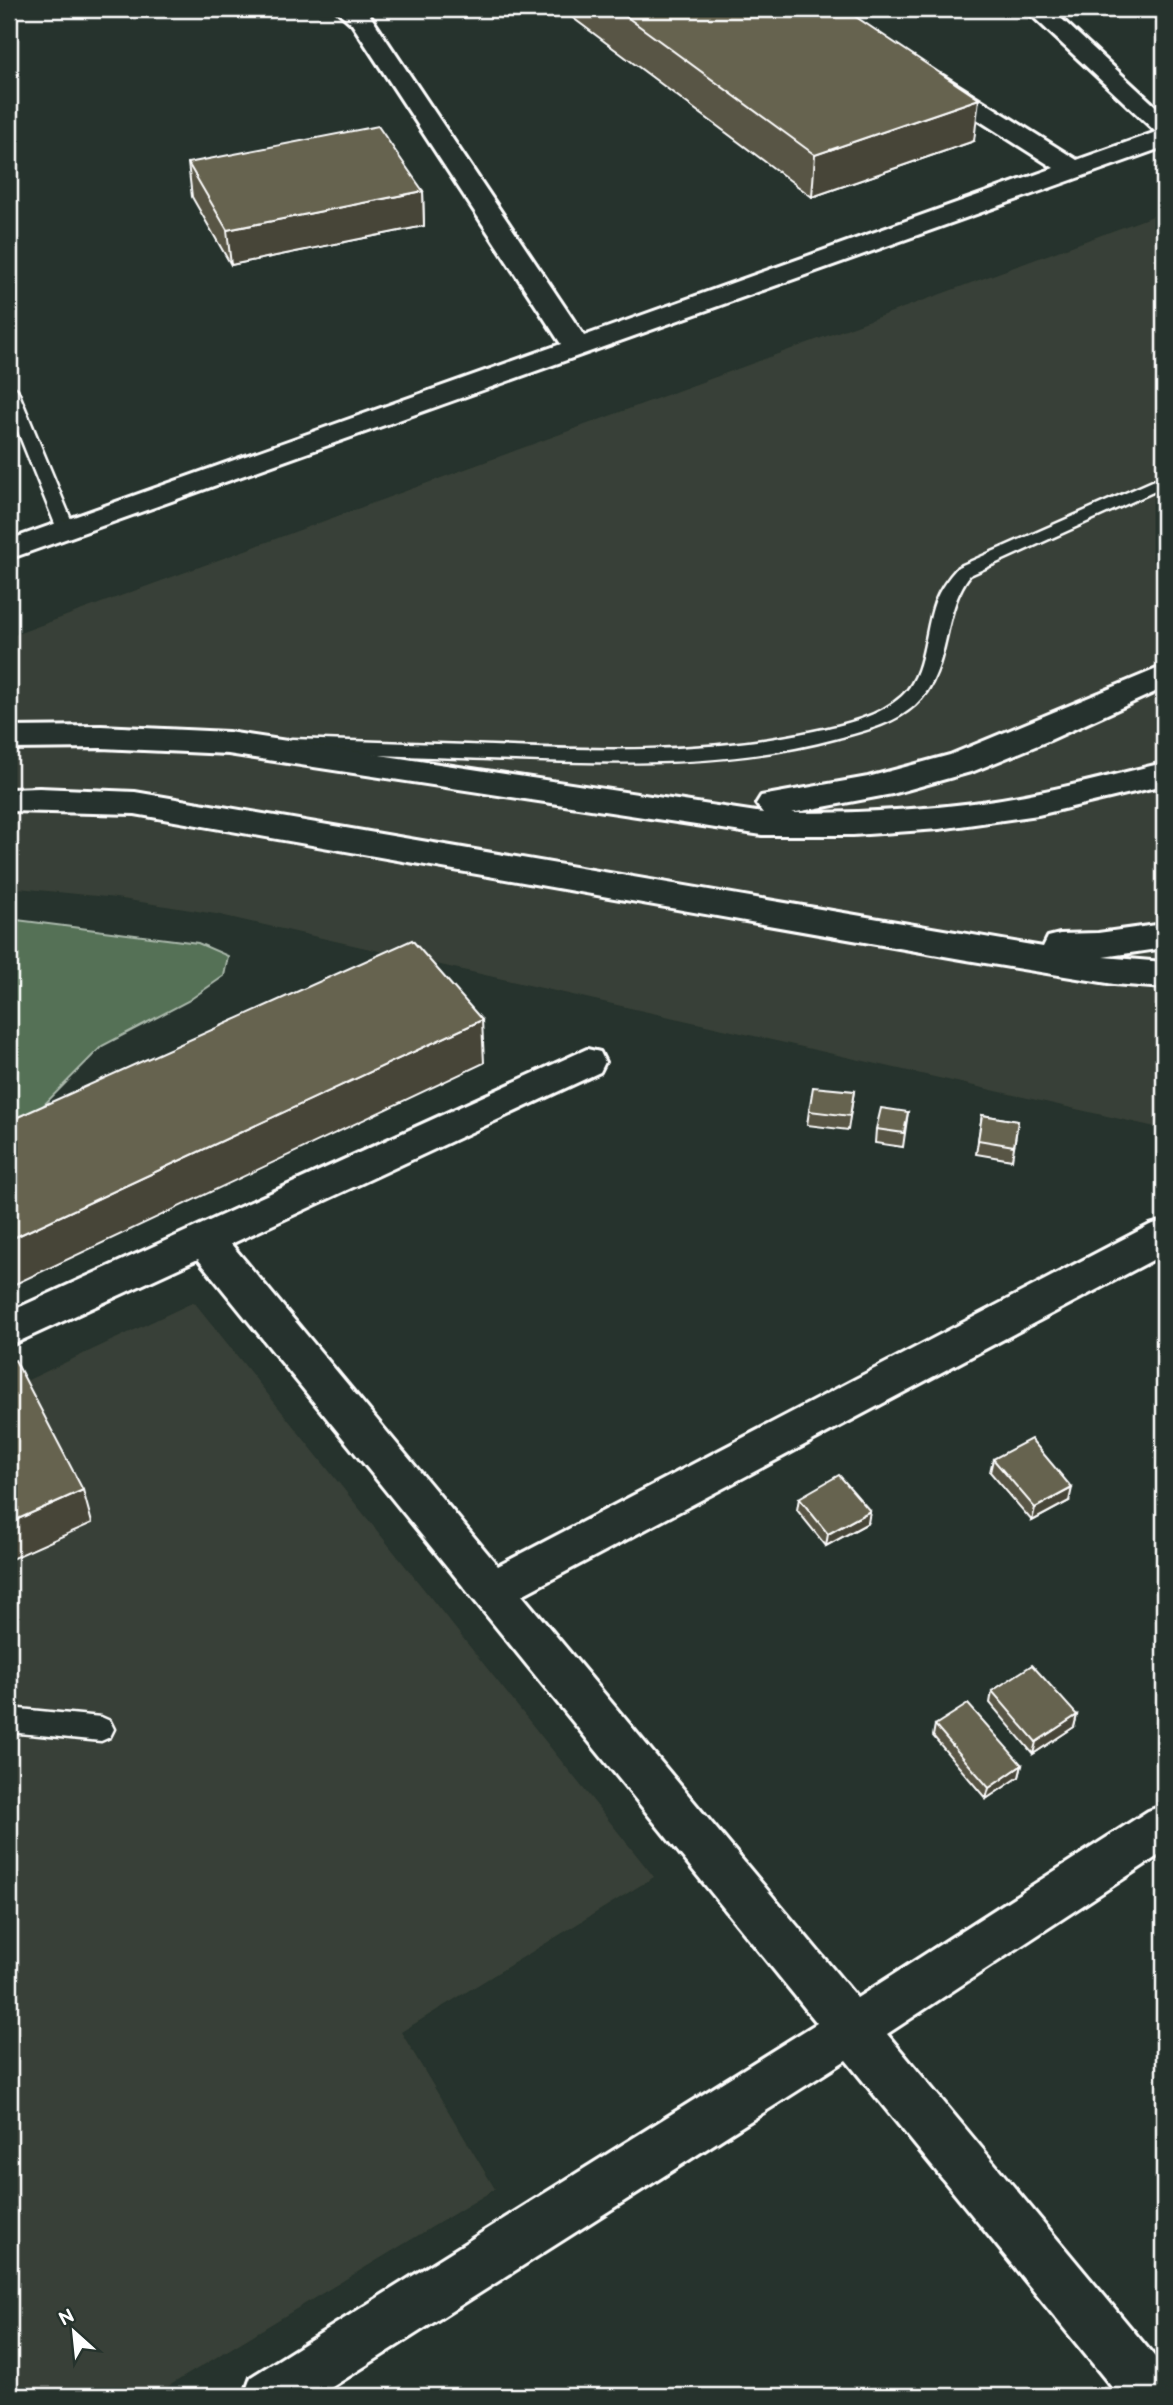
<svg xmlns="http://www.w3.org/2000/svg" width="1173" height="2405" viewBox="0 0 1173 2405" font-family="'Balsamiq Sans',sans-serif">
  <rect width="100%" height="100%" fill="#26332d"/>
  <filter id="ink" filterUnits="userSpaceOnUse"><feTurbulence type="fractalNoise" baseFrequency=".0143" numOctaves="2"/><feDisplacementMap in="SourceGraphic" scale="14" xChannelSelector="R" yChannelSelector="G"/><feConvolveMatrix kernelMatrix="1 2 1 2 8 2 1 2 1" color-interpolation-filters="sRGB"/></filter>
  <g filter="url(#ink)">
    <path fill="#394137" d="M 1164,212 L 1164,1129 L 216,914 L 116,898 L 9,887 L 9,637 Z
      M 194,1302 L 654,1877 L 401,2032 L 495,2189 L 152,2396 L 9,2396 L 9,1389 Z"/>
    <path fill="#557157" stroke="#aab8ab" stroke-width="2" d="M 9,919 L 198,943 L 228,956 L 224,976 L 188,1001 L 102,1046 L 33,1116 L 9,1134 Z"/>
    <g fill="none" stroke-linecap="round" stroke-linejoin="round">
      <defs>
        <path id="lane" d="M 9,384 L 17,389 L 75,529 L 72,533 L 60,533 L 57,529 L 9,409 Z
          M 1164,476 L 1164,487 L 970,575 C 940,613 952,672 915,705 C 894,724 864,731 838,738 C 732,767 623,764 515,760 C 441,757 366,755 292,751 L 285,749 L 282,745 L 285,741 L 292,739 C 350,741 408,743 467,745 C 583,750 700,756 814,731 C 844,725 879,717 902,696 C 926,674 924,632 935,602 C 940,589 948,578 958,567 Z
          M 9,1708 L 101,1717 L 110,1721 L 114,1729 L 110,1737 L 101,1741 L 9,1732 Z"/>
        <path id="street" d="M 335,9 L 362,9 L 369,14 L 584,336 L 1054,168 L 925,86 L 922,81 L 925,76 L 934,74 L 943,76 L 1077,160 L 1156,132 L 1025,9 L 1051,9 L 1164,114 L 1164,147 L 9,559 L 9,540 L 561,344 L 352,24 Z
          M 587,1049 L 600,1052 L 605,1062 L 600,1072 L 231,1244 L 498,1566 L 1150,1225 L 1164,1221 L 1164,1254 L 522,1595 L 857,1998 L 1148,1811 L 1164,1805 L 1164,1852 L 887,2034 L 1164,2368 L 1164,2396 L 1119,2396 L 846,2060 L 318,2396 L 244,2396 L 251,2377 L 817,2023 L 198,1259 L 9,1346 L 9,1312 Z"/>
        <path id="highway" d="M 1164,666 L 1164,688 L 1050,740 L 974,771 L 892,794 L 791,813 C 874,813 958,809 1040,792 C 1082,784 1123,772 1164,763 L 1164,785 L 1038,815 L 939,829 L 853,835 L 762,835 L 228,754 L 101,748 L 9,749 L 9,727 L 101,726 L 228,732 L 763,813 L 756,804 L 761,796 L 868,777 L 950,755 Z
          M 39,788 L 135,792 L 1043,947 L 1048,937 L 1060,934 L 1098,933 L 1164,924 L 1164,948 L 1103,957 L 1164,962 L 1164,988 L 1114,984 L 967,960 L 135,814 L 9,811 L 9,789 Z"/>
      </defs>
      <use href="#lane" stroke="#fff" stroke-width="5"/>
      <use href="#street" stroke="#fff" stroke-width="6"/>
      <use href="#highway" stroke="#fff" stroke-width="6"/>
      <use href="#lane" fill="#26332d" fill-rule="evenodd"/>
      <use href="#street" fill="#26332d" fill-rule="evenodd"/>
      <use href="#highway" fill="#26332d" fill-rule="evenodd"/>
    </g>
    <path fill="#585544" stroke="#fff" stroke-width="2" d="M 561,9 L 844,9 L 974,141 L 812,197 Z
      M 188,163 L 423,191 L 424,226 L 231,265 L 192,197 Z
      M 854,1091 L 848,1130 L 807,1125 L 809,1111 Z
      M 908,1112 L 903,1147 L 875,1143 L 876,1129 Z
      M 982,1115 L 1018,1121 L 1012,1160 L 976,1154 Z
      M 993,1459 L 1069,1501 L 1032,1521 L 990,1472 Z
      M 799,1498 L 868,1523 L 826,1546 L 797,1510 Z
      M 992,1691 L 1077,1715 L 1074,1727 L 1033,1754 L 990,1703 Z
      M 935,1725 L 1022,1765 L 1019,1777 L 986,1799 L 933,1736 Z"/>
    <path fill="#474537" stroke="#fff" stroke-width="2" d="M 979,99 L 974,141 L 812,197 L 815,155 Z
      M 423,191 L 424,226 L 231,265 L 227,230 Z
      M 482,1020 L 484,1063 L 9,1287 L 9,1240 Z
      M 1072,1488 L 1069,1501 L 1032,1521 L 1035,1508 Z
      M 83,1490 L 92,1523 L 9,1560 L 9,1523 Z
      M 870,1511 L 868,1523 L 826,1546 L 828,1534 Z
      M 1077,1715 L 1074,1727 L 1033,1754 L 1036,1742 Z
      M 1022,1765 L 1019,1777 L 986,1799 L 989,1788 Z"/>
    <path fill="#66634f" stroke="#fff" stroke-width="2" d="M 616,9 L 844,9 L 979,99 L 815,155 Z
      M 378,126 L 423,191 L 227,230 L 188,163 Z
      M 412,940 L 482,1020 L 9,1240 L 9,1121 Z
      M 813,1087 L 854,1091 L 850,1116 L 809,1111 Z
      M 881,1108 L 908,1112 L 904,1133 L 876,1129 Z
      M 982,1115 L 1018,1121 L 1014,1146 L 978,1140 Z
      M 15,1360 L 83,1490 L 9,1523 L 9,1363 Z
      M 1031,1439 L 1072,1488 L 1035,1508 L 993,1459 Z
      M 839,1475 L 870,1511 L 828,1534 L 799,1498 Z
      M 1032,1665 L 1077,1715 L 1036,1742 L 992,1691 Z
      M 968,1704 L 1022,1765 L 989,1788 L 935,1725 Z"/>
  </g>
  <rect width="1173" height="2405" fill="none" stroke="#26332d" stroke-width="35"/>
  <rect x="18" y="18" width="1138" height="2370" fill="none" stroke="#fff" stroke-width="2.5" filter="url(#ink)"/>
  <g transform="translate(74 2332) rotate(333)" stroke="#26332d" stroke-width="5" paint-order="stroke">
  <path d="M0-5L12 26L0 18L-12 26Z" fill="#ffffff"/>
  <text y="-10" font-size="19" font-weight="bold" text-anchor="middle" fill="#ffffff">N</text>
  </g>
</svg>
